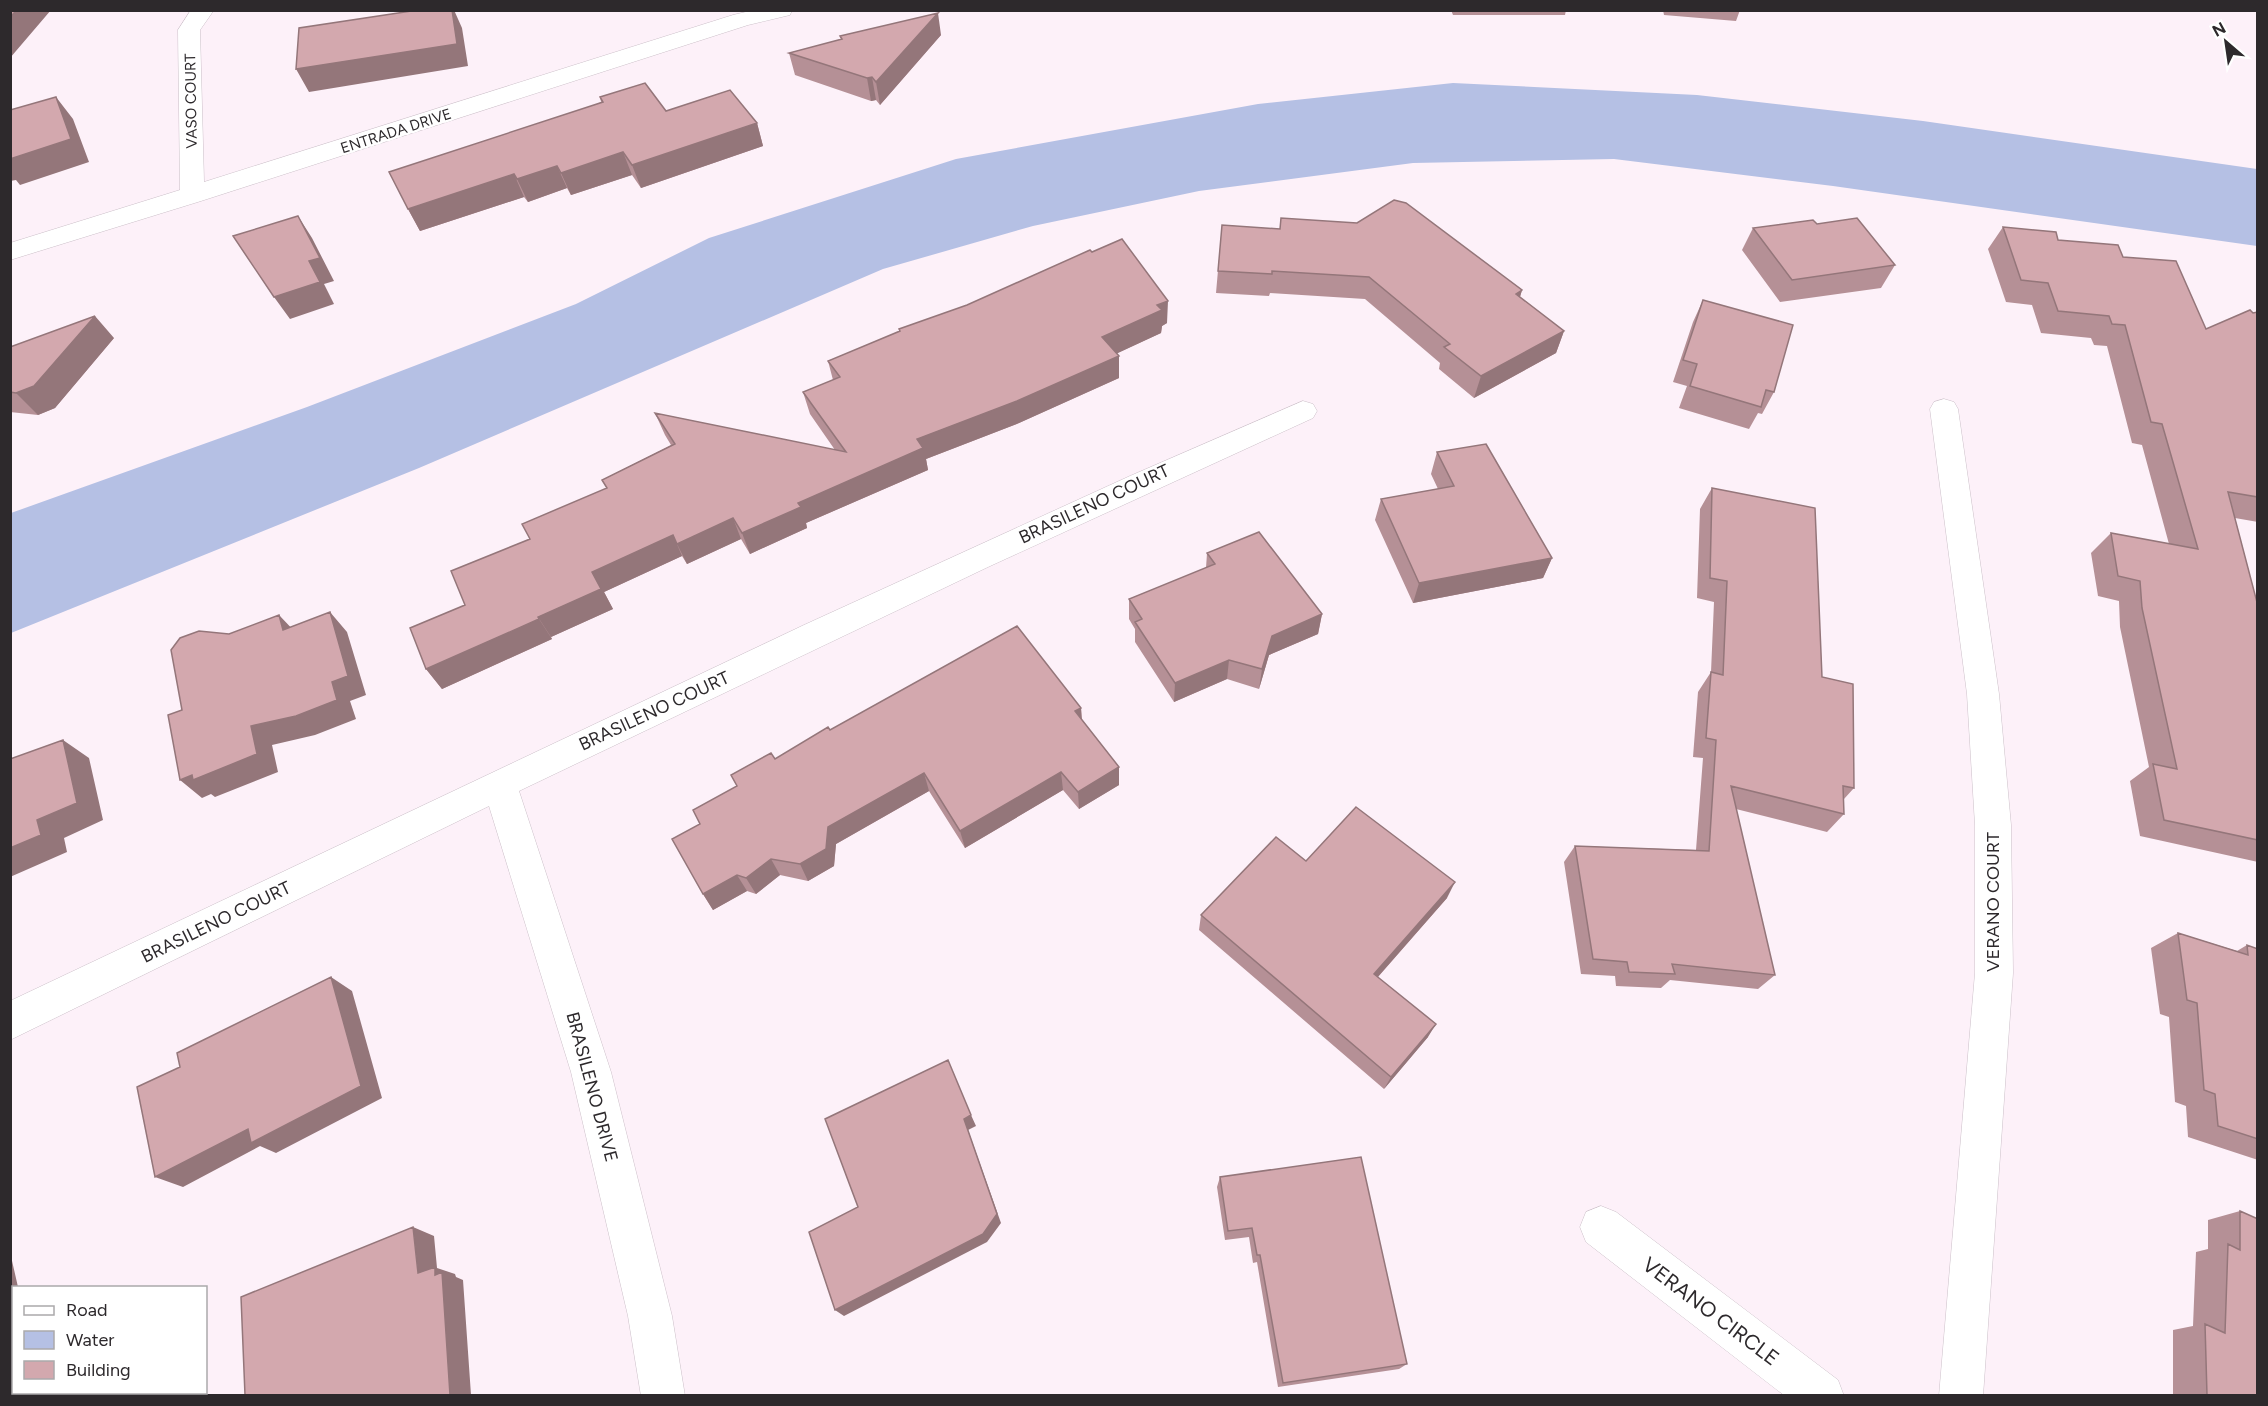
<svg xmlns="http://www.w3.org/2000/svg" width="2268" height="1406" viewBox="0 0 2268 1406" font-family="Figtree,sans-serif">
  <rect width="100%" height="100%" fill="#fdf1f9"/>
  <path fill="#b5c0e4" d="M 1453,83 L 1697,95 L 1923,121 L 2257,169 L 2257,246 L 1833,186 L 1614,159 L 1413,163 L 1199,191 L 1033,226 L 883,269 L 419,468 L 11,633 L 11,513 L 307,407 L 576,304 L 709,238 L 956,159 L 1258,104 Z"/>
  <g fill="none" stroke-linecap="round" stroke-linejoin="round">
    <defs>
      <path id="street" d="M 191,10 L 214,10 L 200,30 L 204,182 L 733,15 L 754,10 L 792,10 L 790,15 L 748,25 L 201,201 L 10,260 L 10,243 L 180,190 L 178,30 Z
        M 1944,399 L 1954,402 L 1958,409 L 1999,694 L 2011,825 L 2013,973 L 1983,1396 L 1939,1396 L 1975,973 L 1975,825 L 1967,694 L 1930,409 L 1934,402 Z
        M 1303,401 L 1313,404 L 1317,411 L 1313,418 L 988,567 L 519,791 L 611,1072 L 672,1316 L 685,1396 L 641,1396 L 628,1316 L 571,1072 L 489,806 L 10,1040 L 10,1001 L 804,625 L 1130,476 Z
        M 1601,1206 L 1616,1212 L 1838,1380 L 1844,1396 L 1785,1396 L 1586,1242 L 1580,1227 L 1586,1212 Z"/>
    </defs>
    <use href="#street" stroke="#ccc0c9" stroke-width="1"/>
    <use href="#street" fill="#fff" fill-rule="evenodd"/>
  </g>
  <path fill="#b59096" d="M 1451,10 L 1566,10 L 1565,15 L 1453,15 Z
    M 1663,10 L 1740,10 L 1736,21 L 1664,15 Z
    M 941,35 L 880,105 L 876,100 L 871,101 L 795,75 L 789,53 L 841,40 L 840,36 Z
    M 600,97 L 666,111 L 757,123 L 763,146 L 641,188 L 632,175 L 571,195 L 567,188 L 528,202 L 524,197 L 420,231 L 408,209 L 601,102 Z
    M 1281,218 L 1522,290 L 1520,297 L 1564,331 L 1556,353 L 1474,398 L 1439,369 L 1440,363 L 1365,299 L 1270,293 L 1269,296 L 1216,293 L 1222,225 L 1280,229 Z
    M 1817,224 L 1895,265 L 1881,288 L 1780,302 L 1742,250 L 1753,228 Z
    M 2003,227 L 2058,240 L 2123,257 L 2206,329 L 2253,313 L 2258,312 L 2258,522 L 2235,518 L 2258,606 L 2258,862 L 2140,836 L 2130,781 L 2149,767 L 2120,627 L 2119,601 L 2098,596 L 2091,553 L 2111,533 L 2169,544 L 2142,445 L 2132,443 L 2107,346 L 2094,345 L 2091,338 L 2041,333 L 2032,305 L 2006,302 L 1988,249 Z
    M 1703,300 L 1774,392 L 1762,414 L 1758,413 L 1749,429 L 1679,408 L 1687,386 L 1673,382 L 1693,322 Z
    M 1167,323 L 1162,326 L 1161,333 L 1117,353 L 1119,356 L 1119,378 L 1019,423 L 926,459 L 928,470 L 806,523 L 807,528 L 750,554 L 741,539 L 687,564 L 682,556 L 604,592 L 613,609 L 551,637 L 552,639 L 442,689 L 426,669 L 465,605 L 530,539 L 607,488 L 602,480 L 671,445 L 665,435 L 655,413 L 835,450 L 810,414 L 803,392 L 833,380 L 828,361 L 899,332 L 899,329 Z
    M 114,338 L 55,408 L 38,415 L 10,412 L 10,347 Z
    M 1437,452 L 1552,558 L 1543,578 L 1413,603 L 1375,520 L 1381,499 L 1438,489 L 1431,474 Z
    M 1712,488 L 1822,677 L 1854,788 L 1844,799 L 1844,814 L 1827,832 L 1736,809 L 1775,975 L 1758,989 L 1670,980 L 1661,988 L 1616,986 L 1615,976 L 1581,974 L 1564,862 L 1575,846 L 1696,850 L 1703,758 L 1693,757 L 1698,692 L 1711,672 L 1714,602 L 1697,598 L 1700,509 Z
    M 1207,553 L 1322,614 L 1318,634 L 1269,655 L 1259,689 L 1227,679 L 1174,702 L 1135,642 L 1135,629 L 1129,619 L 1129,599 L 1206,568 Z
    M 1081,708 L 1082,720 L 1119,767 L 1119,785 L 1079,809 L 1063,790 L 965,848 L 929,791 L 836,844 L 834,866 L 808,881 L 780,875 L 756,894 L 747,891 L 713,910 L 703,894 L 737,786 L 731,775 L 775,759 L 830,730 Z
    M 1306,861 L 1447,898 L 1378,977 L 1428,1037 L 1384,1089 L 1199,930 L 1201,915 Z
    M 2178,933 L 2237,951 L 2247,945 L 2258,949 L 2258,1160 L 2188,1137 L 2186,1106 L 2175,1102 L 2169,1017 L 2160,1014 L 2151,948 Z
    M 1220,1177 L 1407,1364 L 1399,1369 L 1278,1387 L 1257,1262 L 1253,1263 L 1249,1237 L 1225,1240 L 1217,1187 Z
    M 2240,1211 L 2258,1395 L 2173,1395 L 2173,1330 L 2193,1326 L 2196,1252 L 2208,1249 L 2208,1220 Z"/>
  <path fill="#94767a" d="M 17,10 L 51,10 L 10,58 L 10,17 Z
    M 452,10 L 454,10 L 462,28 L 468,66 L 309,92 L 296,69 Z
    M 938,13 L 941,35 L 880,105 L 876,82 Z
    M 872,77 L 876,100 L 871,101 L 867,78 Z
    M 56,97 L 73,119 L 89,162 L 20,185 L 16,180 L 10,181 L 10,159 Z
    M 757,123 L 763,146 L 641,188 L 632,165 Z
    M 623,152 L 632,175 L 571,195 L 561,173 Z
    M 557,166 L 567,188 L 528,202 L 517,179 Z
    M 514,174 L 524,197 L 420,231 L 408,209 Z
    M 298,216 L 312,238 L 334,281 L 324,284 L 334,304 L 290,319 L 274,297 L 309,261 Z
    M 1522,290 L 1515,313 L 1516,294 Z
    M 1168,301 L 1167,323 L 1162,326 L 1161,333 L 1103,360 L 1102,337 L 1157,305 Z
    M 95,316 L 114,338 L 55,408 L 38,415 L 16,393 Z
    M 1564,331 L 1556,353 L 1474,398 L 1481,376 Z
    M 1119,356 L 1119,378 L 1019,423 L 926,459 L 928,470 L 806,523 L 807,528 L 750,554 L 742,533 L 798,503 L 917,439 Z
    M 733,518 L 741,539 L 687,564 L 677,544 Z
    M 673,535 L 682,556 L 604,592 L 613,609 L 551,637 L 538,617 L 592,572 Z
    M 1552,558 L 1543,578 L 1413,603 L 1419,583 Z
    M 330,612 L 347,632 L 366,695 L 350,701 L 356,719 L 315,735 L 272,745 L 278,772 L 215,797 L 211,794 L 202,798 L 180,780 L 192,775 L 251,726 L 332,682 Z
    M 1322,614 L 1318,634 L 1269,655 L 1259,689 L 1262,669 L 1272,636 Z
    M 279,615 L 298,635 L 283,630 Z
    M 539,619 L 552,639 L 442,689 L 426,669 Z
    M 1229,660 L 1227,679 L 1174,702 L 1175,683 Z
    M 1081,708 L 1082,726 L 1075,711 Z
    M 63,740 L 89,758 L 103,820 L 64,838 L 67,852 L 10,877 L 10,848 L 37,820 Z
    M 1119,767 L 1119,785 L 1079,809 L 1078,792 Z
    M 1061,772 L 1063,790 L 965,848 L 960,831 Z
    M 924,773 L 929,791 L 836,844 L 834,866 L 808,881 L 800,864 L 828,827 Z
    M 771,859 L 780,875 L 756,894 L 746,878 Z
    M 737,875 L 747,891 L 713,910 L 703,894 Z
    M 1455,882 L 1447,898 L 1368,988 L 1374,974 Z
    M 331,977 L 352,991 L 382,1098 L 276,1153 L 260,1146 L 183,1187 L 155,1177 Z
    M 1436,1024 L 1428,1037 L 1384,1089 L 1391,1077 Z
    M 971,1115 L 976,1126 L 968,1130 L 1001,1223 L 987,1242 L 844,1316 L 835,1310 L 964,1119 Z
    M 413,1227 L 434,1236 L 437,1268 L 455,1274 L 456,1277 L 463,1280 L 471,1395 L 450,1395 L 418,1273 Z
    M 10,1252 L 18,1287 L 14,1287 L 14,1318 L 10,1320 Z"/>
  <path fill="#d3a8ae" stroke="#94767a" stroke-width="1.5" d="M 10,10 L 17,10 L 10,17 Z
    M 418,10 L 452,10 L 457,44 L 296,69 L 299,28 Z
    M 938,13 L 876,82 L 872,77 L 867,78 L 789,53 L 842,39 L 840,36 Z
    M 645,83 L 666,111 L 730,90 L 757,123 L 632,165 L 623,152 L 561,173 L 557,166 L 517,179 L 514,174 L 408,209 L 389,172 L 603,102 L 600,97 Z
    M 56,97 L 71,139 L 10,159 L 10,110 Z
    M 1394,200 L 1406,203 L 1522,290 L 1516,294 L 1564,331 L 1481,376 L 1444,347 L 1450,344 L 1369,277 L 1272,271 L 1272,274 L 1218,271 L 1222,225 L 1280,229 L 1281,218 L 1357,223 Z
    M 298,216 L 320,258 L 309,261 L 320,282 L 274,297 L 233,236 Z
    M 1857,218 L 1895,265 L 1792,280 L 1753,228 L 1813,220 L 1817,224 Z
    M 2003,227 L 2056,232 L 2058,240 L 2118,245 L 2123,257 L 2176,261 L 2206,329 L 2250,310 L 2253,313 L 2258,312 L 2258,378 L 2257,377 L 2258,380 L 2258,497 L 2228,492 L 2258,606 L 2258,840 L 2164,820 L 2153,764 L 2177,769 L 2142,608 L 2140,581 L 2118,576 L 2111,533 L 2198,549 L 2162,424 L 2151,422 L 2125,325 L 2112,324 L 2109,316 L 2058,311 L 2048,283 L 2021,280 Z
    M 1122,239 L 1168,301 L 1157,305 L 1162,310 L 1102,337 L 1119,356 L 1017,401 L 917,439 L 923,448 L 798,503 L 801,507 L 742,533 L 733,518 L 677,544 L 673,535 L 592,572 L 601,589 L 538,617 L 539,619 L 426,669 L 410,628 L 465,605 L 451,571 L 530,539 L 522,524 L 607,488 L 602,480 L 675,444 L 655,413 L 846,452 L 803,392 L 840,377 L 828,361 L 900,331 L 899,329 L 967,305 L 1090,250 L 1092,252 Z
    M 1703,300 L 1793,325 L 1774,392 L 1766,390 L 1761,407 L 1690,386 L 1697,364 L 1683,360 Z
    M 95,316 L 34,386 L 16,393 L 10,392 L 10,347 Z
    M 1486,444 L 1552,558 L 1419,583 L 1381,499 L 1454,486 L 1437,452 Z
    M 1712,488 L 1815,508 L 1822,677 L 1853,684 L 1854,788 L 1843,786 L 1844,814 L 1731,786 L 1775,975 L 1672,964 L 1675,974 L 1629,972 L 1627,962 L 1593,959 L 1575,846 L 1709,851 L 1716,740 L 1706,738 L 1711,672 L 1723,675 L 1727,581 L 1710,578 Z
    M 1259,532 L 1322,614 L 1272,636 L 1262,669 L 1229,660 L 1175,683 L 1135,622 L 1142,619 L 1129,599 L 1215,564 L 1207,553 Z
    M 330,612 L 348,676 L 332,682 L 337,700 L 296,716 L 251,726 L 257,754 L 193,780 L 192,775 L 180,780 L 168,715 L 182,710 L 171,650 L 180,638 L 199,631 L 229,634 L 279,615 L 283,630 Z
    M 1017,626 L 1081,708 L 1075,711 L 1119,767 L 1078,792 L 1061,772 L 960,831 L 924,773 L 828,827 L 826,849 L 800,864 L 771,859 L 746,878 L 737,875 L 703,894 L 672,839 L 700,824 L 693,810 L 737,786 L 731,775 L 771,753 L 775,759 L 828,727 L 830,730 Z
    M 63,740 L 77,803 L 37,820 L 41,835 L 10,848 L 10,759 Z
    M 1356,807 L 1455,882 L 1374,974 L 1436,1024 L 1391,1077 L 1201,915 L 1276,837 L 1306,861 Z
    M 2178,933 L 2248,955 L 2247,945 L 2258,949 L 2258,1139 L 2218,1126 L 2215,1094 L 2204,1090 L 2197,1003 L 2187,1000 Z
    M 331,977 L 361,1086 L 251,1143 L 248,1129 L 155,1177 L 137,1087 L 180,1067 L 177,1053 Z
    M 948,1060 L 971,1115 L 964,1119 L 997,1214 L 983,1234 L 835,1310 L 809,1232 L 858,1207 L 825,1119 Z
    M 1361,1157 L 1407,1364 L 1283,1383 L 1260,1255 L 1257,1255 L 1252,1228 L 1228,1231 L 1220,1177 Z
    M 2240,1211 L 2258,1219 L 2258,1395 L 2207,1395 L 2205,1324 L 2225,1333 L 2228,1244 L 2240,1250 Z
    M 413,1227 L 418,1273 L 435,1267 L 435,1275 L 442,1272 L 450,1395 L 245,1395 L 241,1297 Z"/>
  <g text-anchor="middle" dominant-baseline="central" stroke-width="4.5" stroke-linejoin="round" paint-order="stroke">
    <g font-size="15" fill="#2d292c" stroke="#fff">
      <text transform="translate(191 101) rotate(-91)">VASO COURT</text>
      <text transform="translate(396 131) rotate(-18)">ENTRADA DRIVE</text>
    </g>
    <g font-size="18" fill="#2d292c" stroke="#fff">
      <text transform="translate(1094 504) rotate(-25)">BRASILENO COURT</text>
      <text transform="translate(654 711) rotate(-25)">BRASILENO COURT</text>
      <text transform="translate(1993 902) rotate(-90)">VERANO COURT</text>
      <text transform="translate(216 922) rotate(-26)">BRASILENO COURT</text>
      <text transform="translate(592 1087) rotate(75)">BRASILENO DRIVE</text>
    </g>
    <g font-size="21" fill="#2d292c" stroke="#fff">
      <text transform="translate(1711 1311) rotate(37)">VERANO CIRCLE</text>
    </g>
  </g>
  <rect width="2268" height="1406" fill="none" stroke="#2d292c" stroke-width="24"/>
  <rect x="12" y="1286" width="195" height="108" fill="#ffffff" stroke="#aba9ab" stroke-width="1.5"/>
  <rect x="24" y="1306" width="30" height="9" fill="#ffffff" stroke="#aba9ab" stroke-width="1.5"/>
  <text x="66" y="1316" font-size="18" fill="#2d292c">Road</text>
  <rect x="24" y="1331" width="30" height="18" fill="#b5c0e4" stroke="#aba9ab" stroke-width="1.5"/>
  <text x="66" y="1346" font-size="18" fill="#2d292c">Water</text>
  <rect x="24" y="1361" width="30" height="18" fill="#d3a8ae" stroke="#aba9ab" stroke-width="1.5"/>
  <text x="66" y="1376" font-size="18" fill="#2d292c">Building</text>
  <g transform="translate(2226 42) rotate(331)" stroke="#ffffff" stroke-width="4.5" paint-order="stroke">
  <path d="M0-4.5L10 22L0 15L-10 22Z" fill="#2d292c"/>
  <text y="-9" font-size="16" font-weight="bold" text-anchor="middle" fill="#2d292c">N</text>
  </g>
</svg>
